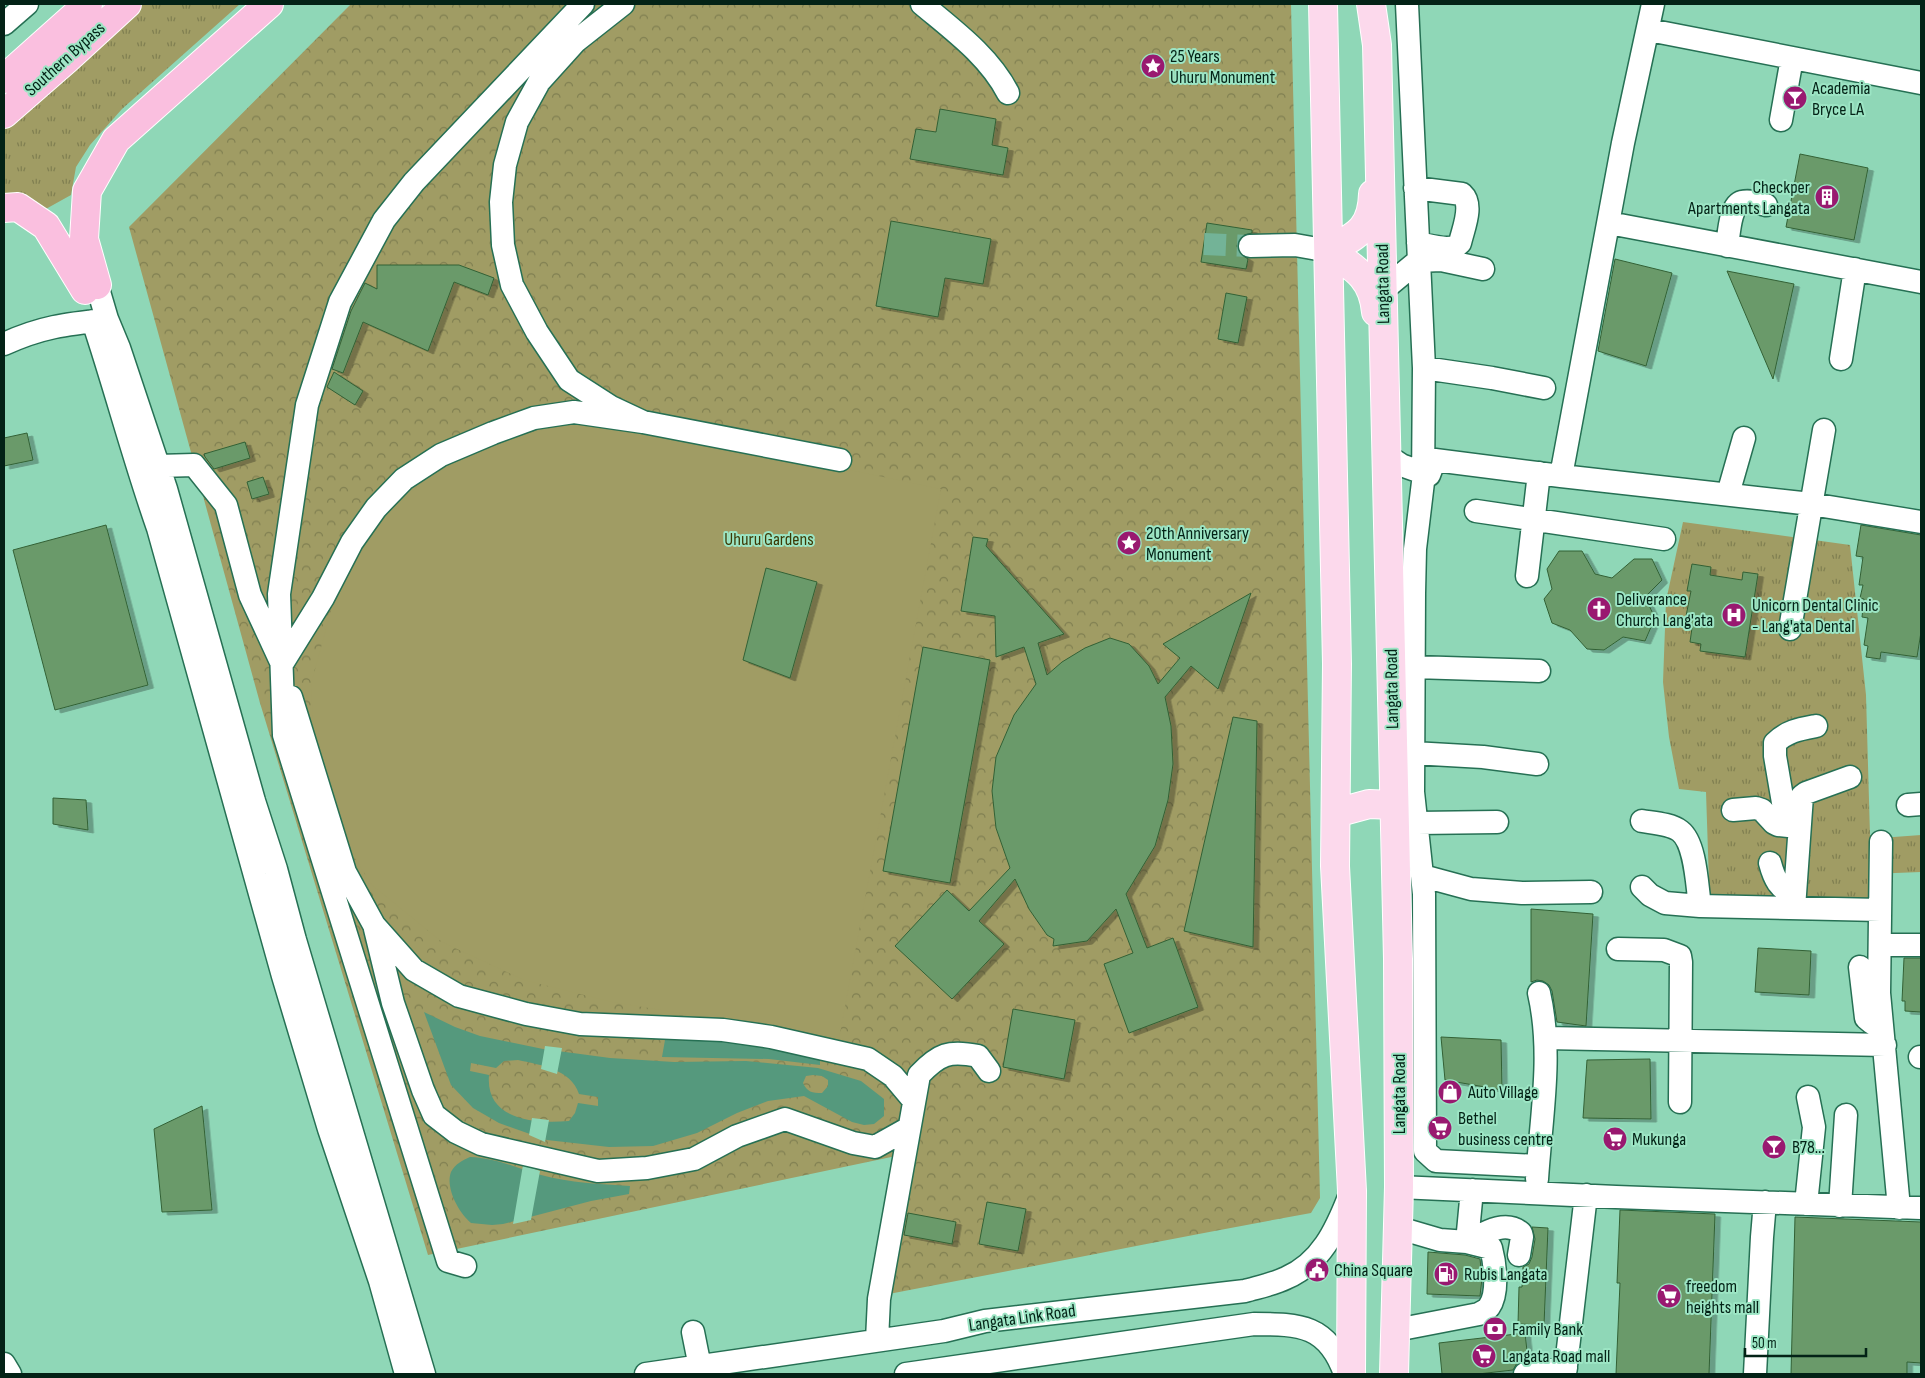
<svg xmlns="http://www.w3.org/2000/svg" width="1925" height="1378" viewBox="0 0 1925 1378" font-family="'Sofia Sans Condensed',sans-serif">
  <defs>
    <pattern id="grass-tufts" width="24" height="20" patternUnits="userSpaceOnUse" patternTransform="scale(1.25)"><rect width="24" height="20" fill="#a09c64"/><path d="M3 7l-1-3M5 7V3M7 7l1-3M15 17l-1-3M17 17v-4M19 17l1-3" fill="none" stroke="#807f51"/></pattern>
    <pattern id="park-crowns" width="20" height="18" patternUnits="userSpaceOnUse" patternTransform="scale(1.25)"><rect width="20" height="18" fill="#a09c64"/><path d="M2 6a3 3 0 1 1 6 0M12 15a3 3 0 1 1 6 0" fill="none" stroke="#807f51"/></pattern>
    <filter id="shadow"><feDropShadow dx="5.5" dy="3" stdDeviation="0" flood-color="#0004"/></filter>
  </defs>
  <rect width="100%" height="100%" fill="#8fd7b7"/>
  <path fill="url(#grass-tufts)" d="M 136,4 L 240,4 L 122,109 L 90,145 L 76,167 L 71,195 L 44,210 L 4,200 L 4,122 Z
    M 1683,522 L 1850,545 L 1866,695 L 1870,835 L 1880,838 L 1921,835 L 1921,872 L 1870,874 L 1870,918 L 1710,913 L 1706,792 L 1679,789 L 1669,737 L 1663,682 L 1666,601 Z"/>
  <path fill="url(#park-crowns)" d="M 351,4 L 1291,4 L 1320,1198 L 1311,1213 C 1163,1240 1016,1270 868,1298 L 896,1156 L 428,1255 L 260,703 L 129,227 Z"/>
  <path fill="#a09c64" d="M 576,422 L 647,428 L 941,489 L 839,1039 L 612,1002 L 524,980 L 442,942 L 372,885 L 335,827 L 314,745 L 311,684 L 337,589 L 386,514 L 444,463 L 511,437 Z"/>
  <path fill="#55997d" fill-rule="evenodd" d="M 424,1012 L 455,1027 L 480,1036 L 543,1049 L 610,1058 L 674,1062 L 746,1061 L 818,1068 L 861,1081 L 884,1099 L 884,1116 L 874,1124 L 864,1125 L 852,1122 L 804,1096 L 768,1101 L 737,1113 L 697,1133 L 653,1146 L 609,1147 L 547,1140 L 499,1123 L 473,1108 L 451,1085 ZM 518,1060 C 540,1065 571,1069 579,1094 L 598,1097 L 598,1106 L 578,1103 L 575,1113 L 569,1121 C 535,1124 485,1120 489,1075 L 470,1071 L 471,1063 L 496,1068 L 504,1061 ZM 813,1075 L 822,1076 L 828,1080 L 828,1086 L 822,1093 C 812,1093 807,1092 803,1083 L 806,1076 Z
    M 665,1040 L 728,1041 L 820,1056 L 820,1065 L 769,1059 L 662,1057 Z
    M 470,1157 C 496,1158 517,1168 541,1175 C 571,1183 599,1184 630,1186 L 629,1194 L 591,1201 L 503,1224 L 492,1225 L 471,1223 C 459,1213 445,1188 451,1172 C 455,1164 463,1160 470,1157 Z"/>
  <path fill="#8fd7b7" d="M 545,1046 L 562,1048 L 557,1074 L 541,1069 Z
    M 532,1118 L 549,1120 L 545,1142 L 529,1135 Z
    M 523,1165 L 540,1171 L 531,1220 L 513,1224 Z"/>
  <path fill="#6a9a6b" stroke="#336135" filter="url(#shadow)" d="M 940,109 L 996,119 L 992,145 L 1008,148 L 1003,175 L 910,159 L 916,129 L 936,132 Z
    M 1800,154 L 1868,168 L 1854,240 L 1786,227 Z
    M 891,221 L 991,239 L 983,284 L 945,278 L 938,317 L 876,306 Z
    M 1207,223 L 1252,230 L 1252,233 L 1244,235 L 1239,239 L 1237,246 L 1239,253 L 1248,259 L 1246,269 L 1201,262 Z
    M 1615,259 L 1672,273 L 1646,366 L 1598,351 Z
    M 377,265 L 459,265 L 494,278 L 488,295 L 454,282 L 428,351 L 363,322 L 343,373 L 332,369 L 351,311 L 365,283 L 377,289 Z
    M 1727,271 L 1794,284 L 1773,379 Z
    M 1226,293 L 1247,297 L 1238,343 L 1218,339 Z
    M 334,372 L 363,391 L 355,405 L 327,387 Z
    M 27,433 L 33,460 L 4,466 L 4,438 Z
    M 245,442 L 250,458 L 214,469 L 205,457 L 204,454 Z
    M 263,477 L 269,494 L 252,499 L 247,482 Z
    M 106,525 L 148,685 L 55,710 L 13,550 Z
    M 1861,525 L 1921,535 L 1921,632 L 1917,657 L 1881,652 L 1880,659 L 1866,657 L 1868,646 L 1864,645 L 1868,618 L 1862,617 L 1864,599 L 1860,598 L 1863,585 L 1859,585 L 1863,557 L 1856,556 Z
    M 973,537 L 988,539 L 986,546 L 1064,634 L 1038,643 L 1047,675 L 1062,662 L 1085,648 L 1110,638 L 1129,644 L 1149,666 L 1158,684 L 1180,658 L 1163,644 L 1251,593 L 1218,689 L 1191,666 L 1165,697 L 1171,726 L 1173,764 L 1168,800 L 1155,846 L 1126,894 L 1147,948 L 1173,938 L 1198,1007 L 1129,1033 L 1104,964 L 1133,953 L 1116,909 L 1087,941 L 1053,946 L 1054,939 L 1047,935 L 1029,909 L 1015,879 L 979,921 L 1004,944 L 952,999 L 895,946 L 947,890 L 969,911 L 1010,868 L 996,828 L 992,791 L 996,757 L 1014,715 L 1036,684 L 1024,647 L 996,657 L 995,616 L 961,611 Z
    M 1559,551 L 1582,551 L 1595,574 L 1612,578 L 1634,559 L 1652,559 L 1662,580 L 1645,597 L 1655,618 L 1645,641 L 1623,637 L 1604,650 L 1587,649 L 1570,630 L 1552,623 L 1544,599 L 1552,589 L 1547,569 Z
    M 1692,564 L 1711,567 L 1710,575 L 1742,580 L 1743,572 L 1758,574 L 1745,657 L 1700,651 L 1701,644 L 1690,642 L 1692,628 L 1684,626 L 1691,591 L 1687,591 Z
    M 766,568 L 817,582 L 790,678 L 743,660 Z
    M 923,647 L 990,660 L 950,883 L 883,871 Z
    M 1233,717 L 1257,721 L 1253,947 L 1184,931 Z
    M 53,798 L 86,800 L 88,830 L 53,824 Z
    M 1531,909 L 1593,914 L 1586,1026 L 1557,1022 L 1552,991 L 1549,985 L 1543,981 L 1537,980 L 1531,982 Z
    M 1758,948 L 1811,951 L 1809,995 L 1755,992 Z
    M 1904,958 L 1921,958 L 1921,1012 L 1905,1011 L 1905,1001 L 1902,1001 Z
    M 1013,1009 L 1075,1020 L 1064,1079 L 1003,1067 Z
    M 1441,1037 L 1501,1040 L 1502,1090 L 1445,1080 Z
    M 1650,1059 L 1651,1119 L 1583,1118 L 1587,1060 Z
    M 202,1106 L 212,1210 L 162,1212 L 154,1129 Z
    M 987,1202 L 1026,1209 L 1018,1251 L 979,1244 Z
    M 1620,1210 L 1715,1214 L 1709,1374 L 1616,1374 L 1620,1283 L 1617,1283 Z
    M 908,1213 L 956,1222 L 952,1244 L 904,1235 Z
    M 1795,1217 L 1921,1222 L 1921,1363 L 1907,1362 L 1907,1374 L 1791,1374 Z
    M 1532,1227 L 1548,1228 L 1544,1325 L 1518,1324 L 1519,1287 L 1522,1287 L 1523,1267 L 1529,1264 L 1532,1257 L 1535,1239 Z
    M 1428,1252 L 1465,1255 L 1480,1259 L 1482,1278 L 1480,1296 L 1427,1294 Z
    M 1525,1333 L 1528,1360 L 1517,1363 L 1513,1370 L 1478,1374 L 1442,1374 L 1439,1343 Z"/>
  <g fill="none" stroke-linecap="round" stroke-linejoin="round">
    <path stroke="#73b397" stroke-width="22" stroke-dasharray="22 11" stroke-linecap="butt" d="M 1204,244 L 1250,246"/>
    <defs>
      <path id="minor" d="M 623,4 L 576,41 L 539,82 L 517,122 L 505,165 L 501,202 L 503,245 L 512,285 L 537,332 L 569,380 L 611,407 L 643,422 L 840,460
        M 922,4 C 953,30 989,56 1008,93
        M 1407,4 L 1424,368 L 1423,482 L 1415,549 L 1414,593 L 1413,792 L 1424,894 L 1425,1151 L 1436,1161 L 1538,1166
        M 4,24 L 27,4
        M 1649,30 L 1921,83
        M 1781,120 L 1792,58
        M 1415,188 L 1462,194 C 1474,205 1463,229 1460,243 C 1451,253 1429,245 1418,243
        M 1609,223 L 1921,282
        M 1250,246 L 1295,245 L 1329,251
        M 1727,246 C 1729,234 1730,205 1742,202 C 1750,200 1759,203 1766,205
        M 97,285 L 107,319 L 119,348 L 166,489 L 254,801 L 276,869 L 295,940 L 424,1374
        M 1383,290 L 1418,261 L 1441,260 L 1483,269
        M 93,321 C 116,390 134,460 158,528 L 283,976 L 329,1129 L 380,1281 L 406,1374
        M 4,344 C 41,327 66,324 106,320
        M 1841,359 L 1855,269
        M 1424,368 L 1492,378 L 1544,388
        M 1386,455 L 1401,465 L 1429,475 L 1432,467
        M 1435,460 L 1561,476 L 1811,504 L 1921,522
        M 144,470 L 158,466 L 194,465 L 226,505 L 250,595 L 282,664 L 323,598 L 352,542 L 376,508 L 404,479 L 441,455 L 493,433 L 534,418 L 574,412 L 643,422
        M 1561,476 L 1623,143 L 1653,4
        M 1728,494 L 1744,438
        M 1476,511 L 1664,539
        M 1527,576 L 1539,473
        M 1790,629 L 1824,430
        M 1414,667 L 1539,671
        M 291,697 L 345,872 L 374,925 L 414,970 L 459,996 L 526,1014 L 580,1024 L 723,1030 L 771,1037 L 868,1059 L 893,1076 L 914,1101
        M 1413,753 L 1483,757 L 1537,764
        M 1908,805 L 1921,804
        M 1733,810 L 1756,808 L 1762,810 L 1774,823 L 1778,825 L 1798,827
        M 1642,821 C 1654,823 1671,824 1680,831 C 1696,843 1697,887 1700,906
        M 1417,823 L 1497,822
        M 1787,826 L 1775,756 L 1775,743 C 1787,731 1800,729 1816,726
        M 1881,842 L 1879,993 L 1899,1208
        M 1770,863 C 1774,878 1779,890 1795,894
        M 1423,876 L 1471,889 L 1522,893 L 1591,892
        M 1642,887 L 1650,895 L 1665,903 L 1700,906 L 1880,910
        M 1794,908 L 1802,796 L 1806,793 L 1850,777
        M 375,929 L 393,1003 L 423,1090 L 434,1115 L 456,1132 L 481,1144 L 598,1171 L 647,1168 L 694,1159 L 737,1136 L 785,1119 L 853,1143 L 875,1147 L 909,1128
        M 1880,945 L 1921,945
        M 1618,949 L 1664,950 L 1680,956 L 1681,962 L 1680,1102
        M 1860,967 L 1866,1018 L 1872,1023
        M 1546,1038 L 1885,1045
        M 1920,1057 L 1921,1057
        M 1537,1179 C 1541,1117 1553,1054 1539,993
        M 1399,1187 L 1616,1197 L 1921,1208
        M 1806,1204 L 1814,1127 L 1808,1097
        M 1840,1206 L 1846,1115
        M 1467,1242 C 1483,1234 1505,1219 1521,1233 L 1522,1237 L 1519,1255
        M 1467,1242 L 1472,1190
        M 465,1266 L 448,1261 L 284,735 L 279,594 L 307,405 L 340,302 L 384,220 L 414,182 L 583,4
        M 1396,1330 L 1479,1314 C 1482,1312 1487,1310 1489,1307 C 1499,1293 1495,1263 1491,1248 L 1467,1242 L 1440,1240 L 1399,1228
        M 693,1332 L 700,1367
        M 877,1340 L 879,1299 L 919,1075 C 939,1054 949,1050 978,1056 L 989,1071
        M 4,1364 L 10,1374
        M 646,1374 L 944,1331 L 985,1321 L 1245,1291 C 1259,1287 1274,1284 1286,1278 C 1321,1263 1336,1230 1349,1197
        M 906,1374 L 1254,1324 C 1300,1324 1328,1325 1345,1374
        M 1525,1374 L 1566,1368
        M 1565,1374 L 1586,1195
        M 1755,1374 L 1762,1237 L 1765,1202"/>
      <path id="major" d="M 1323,4 L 1337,664 L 1335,866 L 1352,1191 L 1351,1374
        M 1371,4 L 1377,45 L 1398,959 L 1399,1187 L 1394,1374
        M 1373,194 C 1372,229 1357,235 1329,251 C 1355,268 1373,278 1376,312
        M 1336,813 L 1369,804 L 1394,805"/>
      <path id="highway" d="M 4,79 L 88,4
        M 4,114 L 67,59 L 127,4
        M 4,208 L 18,207 L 46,226 L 85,290
        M 97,285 L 84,239 L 87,191 L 116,140 L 269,4"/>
    </defs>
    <use href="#minor" stroke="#267054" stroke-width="25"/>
    <use href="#major" stroke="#fff" stroke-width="30"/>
    <use href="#highway" stroke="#fff" stroke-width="30"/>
    <use href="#minor" stroke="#fff" stroke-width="22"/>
    <use href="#major" stroke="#fcd9ec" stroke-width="28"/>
    <use href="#highway" stroke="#fabfdf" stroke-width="28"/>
  </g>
  <defs>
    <symbol id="sight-disc" viewBox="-11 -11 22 22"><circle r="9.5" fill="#991970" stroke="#9ce5c4"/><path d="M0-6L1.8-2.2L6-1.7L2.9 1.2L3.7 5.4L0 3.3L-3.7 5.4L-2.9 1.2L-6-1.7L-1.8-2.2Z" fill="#fff"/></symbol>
    <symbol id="bar-disc" viewBox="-11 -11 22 22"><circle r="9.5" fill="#991970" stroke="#9ce5c4"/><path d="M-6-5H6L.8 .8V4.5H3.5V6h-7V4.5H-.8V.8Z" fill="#fff"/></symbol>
    <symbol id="building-disc" viewBox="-11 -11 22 22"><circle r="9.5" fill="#991970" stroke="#9ce5c4"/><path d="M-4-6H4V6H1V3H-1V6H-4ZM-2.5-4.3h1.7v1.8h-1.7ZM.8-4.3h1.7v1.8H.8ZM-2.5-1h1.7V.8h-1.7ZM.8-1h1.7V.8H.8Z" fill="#fff"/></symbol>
    <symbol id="church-disc" viewBox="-11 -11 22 22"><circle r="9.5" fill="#991970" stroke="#9ce5c4"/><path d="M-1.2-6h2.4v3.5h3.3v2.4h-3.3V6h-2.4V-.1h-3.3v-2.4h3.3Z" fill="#fff"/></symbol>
    <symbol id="hospital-disc" viewBox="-11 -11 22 22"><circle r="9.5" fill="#991970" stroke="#9ce5c4"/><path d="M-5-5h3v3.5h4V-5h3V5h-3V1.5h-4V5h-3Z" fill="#fff"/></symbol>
    <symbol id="shop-disc" viewBox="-11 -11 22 22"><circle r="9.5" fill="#991970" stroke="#9ce5c4"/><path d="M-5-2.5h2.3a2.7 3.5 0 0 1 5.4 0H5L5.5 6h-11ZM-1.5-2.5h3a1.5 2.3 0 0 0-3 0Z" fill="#fff"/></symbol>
    <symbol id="supermarket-disc" viewBox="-11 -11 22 22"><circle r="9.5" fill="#991970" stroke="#9ce5c4"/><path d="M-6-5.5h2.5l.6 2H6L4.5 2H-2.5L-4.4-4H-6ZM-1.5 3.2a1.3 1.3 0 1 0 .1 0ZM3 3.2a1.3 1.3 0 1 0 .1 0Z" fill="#fff"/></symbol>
    <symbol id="civic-disc" viewBox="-11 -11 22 22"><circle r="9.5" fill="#991970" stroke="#9ce5c4"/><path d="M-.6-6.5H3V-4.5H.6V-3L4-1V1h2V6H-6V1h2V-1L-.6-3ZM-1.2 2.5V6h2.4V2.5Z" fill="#fff"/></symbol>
    <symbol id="fuel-disc" viewBox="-11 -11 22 22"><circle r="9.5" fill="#991970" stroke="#9ce5c4"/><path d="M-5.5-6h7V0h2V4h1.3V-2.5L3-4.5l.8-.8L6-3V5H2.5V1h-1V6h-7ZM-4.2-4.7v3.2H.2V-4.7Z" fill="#fff"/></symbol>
    <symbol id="bank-disc" viewBox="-11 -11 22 22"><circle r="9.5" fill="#991970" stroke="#9ce5c4"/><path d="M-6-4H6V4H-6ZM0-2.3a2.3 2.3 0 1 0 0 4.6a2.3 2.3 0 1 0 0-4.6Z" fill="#fff"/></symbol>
  </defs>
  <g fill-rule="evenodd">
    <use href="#sight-disc" x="1139" y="52" width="28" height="28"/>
    <use href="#bar-disc" x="1781" y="84" width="28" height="28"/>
    <use href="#building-disc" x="1813" y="183" width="28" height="28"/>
    <use href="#sight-disc" x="1115" y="529" width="28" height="28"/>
    <use href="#church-disc" x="1585" y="595" width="28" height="28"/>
    <use href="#hospital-disc" x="1720" y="601" width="28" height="28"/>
    <use href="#shop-disc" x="1436" y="1078" width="28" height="28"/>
    <use href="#supermarket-disc" x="1426" y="1114" width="28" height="28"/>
    <use href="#supermarket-disc" x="1601" y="1125" width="28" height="28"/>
    <use href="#bar-disc" x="1760" y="1133" width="28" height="28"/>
    <use href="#civic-disc" x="1303" y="1256" width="28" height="28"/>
    <use href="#fuel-disc" x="1432" y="1260" width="28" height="28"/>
    <use href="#supermarket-disc" x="1655" y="1282" width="28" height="28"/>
    <use href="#bank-disc" x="1481" y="1315" width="28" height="28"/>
    <use href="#supermarket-disc" x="1470" y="1342" width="28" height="28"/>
  </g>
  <g text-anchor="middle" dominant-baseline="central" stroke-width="4" stroke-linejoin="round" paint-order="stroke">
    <g font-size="18" fill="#032216" stroke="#9ce5c4" text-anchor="start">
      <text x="1170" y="56">25 Years<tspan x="1170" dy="21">Uhuru Monument</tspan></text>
      <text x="1812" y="88">Academia<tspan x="1812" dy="21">Bryce LA</tspan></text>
      <text x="1810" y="187" text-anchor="end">Checkper<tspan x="1810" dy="21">Apartments Langata</tspan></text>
      <text x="1146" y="533">20th Anniversary<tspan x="1146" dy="21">Monument</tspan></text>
      <text x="1616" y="599">Deliverance<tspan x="1616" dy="21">Church Lang'ata</tspan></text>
      <text x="1752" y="605">Unicorn Dental Clinic<tspan x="1752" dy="21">- Lang'ata Dental</tspan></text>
      <text x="1468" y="1092">Auto Village</text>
      <text x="1458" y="1118">Bethel<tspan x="1458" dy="21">business centre</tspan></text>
      <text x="1632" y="1139">Mukunga</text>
      <text x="1792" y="1147">B78...</text>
      <text x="1334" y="1270">China Square</text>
      <text x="1464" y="1274">Rubis Langata</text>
      <text x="1686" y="1286">freedom<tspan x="1686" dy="21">heights mall</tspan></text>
      <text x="1512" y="1329">Family Bank</text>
      <text x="1502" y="1356">Langata Road mall</text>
    </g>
    <g font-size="18" fill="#032216" stroke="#9ce5c4">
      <text transform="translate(65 59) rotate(-42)">Southern Bypass</text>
      <text transform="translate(1383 284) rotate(-91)">Langata Road</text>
      <text transform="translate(1392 689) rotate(-91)">Langata Road</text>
      <text transform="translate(1399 1094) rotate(-90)">Langata Road</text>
      <text transform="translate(1022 1318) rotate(-8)">Langata Link Road</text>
    </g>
    <g font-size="18" fill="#3c3804" stroke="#9ce5c4">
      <text x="769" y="539">Uhuru Gardens</text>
    </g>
  </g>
  <rect width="1925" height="1378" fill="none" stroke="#032216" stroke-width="10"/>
  <path d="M1745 1348v8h121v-8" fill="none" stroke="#032216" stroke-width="2.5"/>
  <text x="1752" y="1348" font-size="15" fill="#032216" stroke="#9ce5c4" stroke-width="4" paint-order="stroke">50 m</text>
</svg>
